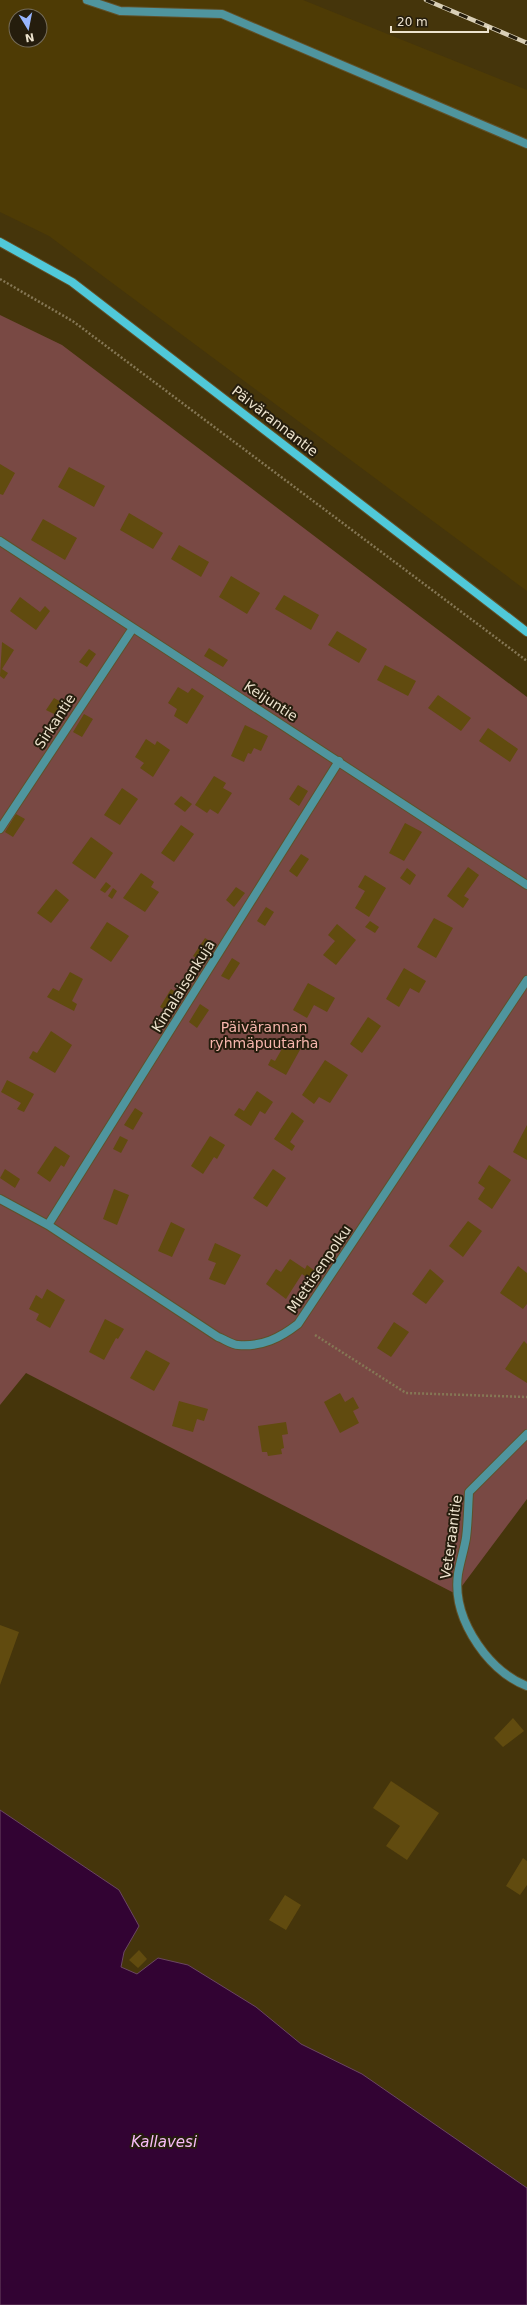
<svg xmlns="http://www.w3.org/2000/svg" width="527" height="2305" viewBox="0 0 527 2305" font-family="'DejaVu Sans',sans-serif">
  <rect width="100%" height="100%" fill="#45350b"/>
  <path fill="#4e3b05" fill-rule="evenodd" d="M 0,0 L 303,0 L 527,90 L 527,591 L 49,236 L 0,212 ZM 16,16 L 40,16 L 40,40 L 16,40 Z"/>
  <path fill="#794944" d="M 0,315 L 62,345 L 527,697 L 527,1499 L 456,1594 L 26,1373 L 0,1405 Z"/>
  <path fill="#320333" stroke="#6a4662" d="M 0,1810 L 119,1890 L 139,1926 L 124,1952 L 121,1967 L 137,1974 L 158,1958 L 188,1965 L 256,2007 L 301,2044 L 362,2074 L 527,2188 L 527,2305 L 0,2305 Z"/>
  <path fill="#614b0f" d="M 0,464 L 15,473 L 3,495 L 0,494 Z
    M 69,467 L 105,486 L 94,507 L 58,487 Z
    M 129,513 L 163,533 L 153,549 L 120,530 Z
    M 43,519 L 77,538 L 65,560 L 31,540 Z
    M 179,545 L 209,562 L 201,577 L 171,559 Z
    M 231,576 L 260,593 L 247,614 L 219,597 Z
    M 284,595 L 319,615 L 311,630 L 275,609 Z
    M 20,597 L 40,612 L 45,606 L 50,611 L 36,630 L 10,611 Z
    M 337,631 L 367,649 L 359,663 L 328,645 Z
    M 2,642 L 14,650 L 2,669 L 8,673 L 4,679 L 0,676 Z
    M 209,648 L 228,660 L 223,667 L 204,656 Z
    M 89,649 L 96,654 L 87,667 L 79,662 Z
    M 385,665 L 416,681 L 408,696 L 377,680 Z
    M 178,687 L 188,693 L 192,688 L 204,696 L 187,724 L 174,716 L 177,709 L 168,703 Z
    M 438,695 L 471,718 L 461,731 L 428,708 Z
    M 54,698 L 63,703 L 56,715 L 46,710 Z
    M 84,714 L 93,719 L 82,737 L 73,732 Z
    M 245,725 L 268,736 L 261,751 L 254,748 L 251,754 L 248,753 L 244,762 L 231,756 Z
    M 488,728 L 518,749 L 510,762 L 479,741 Z
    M 146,739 L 155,745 L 157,741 L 170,750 L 153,777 L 140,768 L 144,763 L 135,757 Z
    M 214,776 L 226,783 L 223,788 L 232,793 L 218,814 L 210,809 L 207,813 L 195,805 Z
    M 298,785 L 308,791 L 299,806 L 289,799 Z
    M 122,788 L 138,799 L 120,825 L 104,815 Z
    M 181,796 L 192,804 L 185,812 L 174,804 Z
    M 16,814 L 25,819 L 13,837 L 5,832 Z
    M 405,823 L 422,832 L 404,861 L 389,853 Z
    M 181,825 L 194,834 L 174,862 L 161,853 Z
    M 91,837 L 113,853 L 95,879 L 72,863 Z
    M 301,854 L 309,859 L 297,877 L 289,871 Z
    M 468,867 L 479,875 L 464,896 L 469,899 L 463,908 L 447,896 Z
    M 407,868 L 416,875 L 410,885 L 400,878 Z
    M 141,873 L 154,882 L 151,887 L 159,892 L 145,912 L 123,898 Z
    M 365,875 L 386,888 L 369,917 L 355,908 L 365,891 L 358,887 Z
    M 106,882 L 111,886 L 105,893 L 100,890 Z
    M 236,887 L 245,893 L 234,907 L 226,900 Z
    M 113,888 L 117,891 L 112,899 L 108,896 Z
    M 56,889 L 69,900 L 51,923 L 37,913 Z
    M 266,907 L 274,912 L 265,926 L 257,921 Z
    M 434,918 L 453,928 L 436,958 L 417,947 Z
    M 370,921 L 379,927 L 375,933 L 365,927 Z
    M 107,922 L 129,936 L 111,962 L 90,948 Z
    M 337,924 L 356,940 L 336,965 L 323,955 L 335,941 L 328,935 Z
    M 205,938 L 213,943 L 201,961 L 193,956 Z
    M 232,958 L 240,963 L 229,980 L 221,976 Z
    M 404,968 L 426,981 L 419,993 L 410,988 L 399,1007 L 386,999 Z
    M 70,972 L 83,979 L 72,1001 L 77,1004 L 74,1011 L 47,997 L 53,988 L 59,991 Z
    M 308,983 L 335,998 L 327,1012 L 314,1005 L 307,1018 L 293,1010 Z
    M 171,989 L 179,994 L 169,1012 L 160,1007 Z
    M 200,1004 L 209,1010 L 197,1028 L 189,1022 Z
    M 368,1017 L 381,1026 L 362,1053 L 350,1044 Z
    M 51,1031 L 72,1045 L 55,1073 L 29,1058 L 33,1051 L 37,1053 Z
    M 287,1040 L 301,1048 L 286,1075 L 268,1065 L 271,1059 L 275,1061 Z
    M 325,1060 L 348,1075 L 330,1103 L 319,1097 L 314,1104 L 302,1095 Z
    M 7,1080 L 34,1094 L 24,1112 L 17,1109 L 21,1103 L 1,1092 Z
    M 257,1091 L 273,1102 L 265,1114 L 260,1111 L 251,1126 L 234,1115 L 239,1108 L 244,1111 Z
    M 135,1108 L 143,1113 L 133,1130 L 124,1125 Z
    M 292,1112 L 304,1121 L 290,1142 L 295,1146 L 292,1151 L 274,1139 Z
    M 527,1125 L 527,1160 L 513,1152 Z
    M 120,1136 L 128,1140 L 121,1153 L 113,1149 Z
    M 210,1136 L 225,1145 L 217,1159 L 214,1157 L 203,1174 L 191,1166 Z
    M 55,1146 L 70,1156 L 64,1167 L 61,1165 L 50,1182 L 37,1173 Z
    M 489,1165 L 511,1180 L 492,1209 L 478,1199 L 485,1188 L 478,1183 Z
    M 5,1169 L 20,1179 L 15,1188 L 0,1178 Z
    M 273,1169 L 286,1178 L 267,1207 L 253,1198 Z
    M 114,1189 L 129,1195 L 117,1225 L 103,1219 Z
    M 468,1221 L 482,1231 L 463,1257 L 449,1246 Z
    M 171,1222 L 185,1229 L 172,1257 L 158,1251 Z
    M 215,1243 L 241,1255 L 225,1285 L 209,1279 L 216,1263 L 208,1260 Z
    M 290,1259 L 305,1269 L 307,1265 L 315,1271 L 310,1280 L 302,1274 L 286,1299 L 266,1284 L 276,1269 L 281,1272 Z
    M 518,1266 L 527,1273 L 527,1304 L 523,1309 L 500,1293 Z
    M 430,1269 L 444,1281 L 426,1304 L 412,1294 Z
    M 47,1289 L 65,1300 L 50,1328 L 36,1320 L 39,1314 L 29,1309 L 36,1295 L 42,1299 Z
    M 105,1319 L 124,1329 L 118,1339 L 116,1338 L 104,1360 L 89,1352 Z
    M 394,1322 L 409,1332 L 391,1357 L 377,1348 Z
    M 524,1341 L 527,1344 L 527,1383 L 505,1369 Z
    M 146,1350 L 170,1363 L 154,1391 L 130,1378 Z
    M 340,1393 L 345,1402 L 353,1397 L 359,1408 L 353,1411 L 359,1423 L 340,1433 L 324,1402 Z
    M 179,1401 L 208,1409 L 204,1421 L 197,1419 L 193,1432 L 172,1426 Z
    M 286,1422 L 288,1434 L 282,1435 L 284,1448 L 281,1449 L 282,1454 L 268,1456 L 267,1452 L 262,1452 L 258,1426 Z
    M 0,1625 L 19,1632 L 0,1685 Z
    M 513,1718 L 524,1731 L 503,1747 L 494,1738 Z
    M 391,1781 L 439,1813 L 407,1860 L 386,1846 L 400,1826 L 373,1808 Z
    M 523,1858 L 527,1861 L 527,1885 L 520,1895 L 506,1886 Z
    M 285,1895 L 301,1905 L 286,1930 L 269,1920 Z
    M 139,1950 L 147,1959 L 138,1968 L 129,1960 Z"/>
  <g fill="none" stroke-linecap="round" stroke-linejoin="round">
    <defs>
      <path id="lane" d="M 87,0 L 120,11 L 222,14 L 527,144"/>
      <path id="street" d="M 0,541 L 527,885
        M 0,829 L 133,628
        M 0,1199 L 48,1225 L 218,1337 C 224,1339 232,1345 238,1345 C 262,1347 280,1338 298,1324 L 527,980
        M 48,1225 L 339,761
        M 527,1434 L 469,1492 C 468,1508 468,1523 466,1538 C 464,1550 460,1562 458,1574 C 454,1603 467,1631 484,1653 C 496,1668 509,1679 527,1686"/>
      <path id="secondary" d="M 0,242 L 72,282 L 527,632"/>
    </defs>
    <use href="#lane" stroke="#60512a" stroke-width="10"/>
    <use href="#street" stroke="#60512a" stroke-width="10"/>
    <use href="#secondary" stroke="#60512a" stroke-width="10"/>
    <path stroke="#857755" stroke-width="2.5" stroke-dasharray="2 2" stroke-linecap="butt" d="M 0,279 L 74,322 L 527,661
      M 315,1335 L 406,1393 L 527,1397"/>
    <use href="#lane" stroke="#4f959e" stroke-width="8"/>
    <use href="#street" stroke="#4f959e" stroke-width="8"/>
    <use href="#secondary" stroke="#50c9d9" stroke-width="8"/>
    <defs>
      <path id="rail" d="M 426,0 L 527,43"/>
    </defs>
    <use href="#rail" stroke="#d9cfb7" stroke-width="4.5"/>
    <use href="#rail" stroke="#251d0d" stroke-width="3" stroke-dasharray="9" stroke-linecap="butt"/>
  </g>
  <g text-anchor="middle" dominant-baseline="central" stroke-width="4" stroke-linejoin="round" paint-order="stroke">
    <g font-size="14" fill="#ede3ce" stroke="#251d0d">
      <text transform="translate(275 421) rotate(38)">Päivärannantie</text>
      <text transform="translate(271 701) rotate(33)">Keijuntie</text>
      <text transform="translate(55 721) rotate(-57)">Sirkantie</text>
      <text transform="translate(183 986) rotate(-58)">Kimalaisenkuja</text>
      <text transform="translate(319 1269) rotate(-56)">Miettisenpolku</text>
      <text transform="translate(451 1537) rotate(-82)">Veteraanitie</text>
    </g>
    <g font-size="14" fill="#f8b7ae" stroke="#251d0d">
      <text x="264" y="1027">Päivärannan<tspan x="264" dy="16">ryhmäpuutarha</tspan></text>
    </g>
    <g font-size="15" font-style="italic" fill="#f9bdf8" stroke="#251d0d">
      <text x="164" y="2142">Kallavesi</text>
    </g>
  </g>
  <g transform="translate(28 28) rotate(170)"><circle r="19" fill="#251d0d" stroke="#756c5a"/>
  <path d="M0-3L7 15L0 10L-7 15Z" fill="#98b5fd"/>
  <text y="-6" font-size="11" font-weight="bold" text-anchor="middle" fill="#ede3ce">N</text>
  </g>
  <path d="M391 26v6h97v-6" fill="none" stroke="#ede3ce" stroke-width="2"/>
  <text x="397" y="26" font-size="12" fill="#ede3ce" stroke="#251d0d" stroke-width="3" paint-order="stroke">20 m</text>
</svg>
